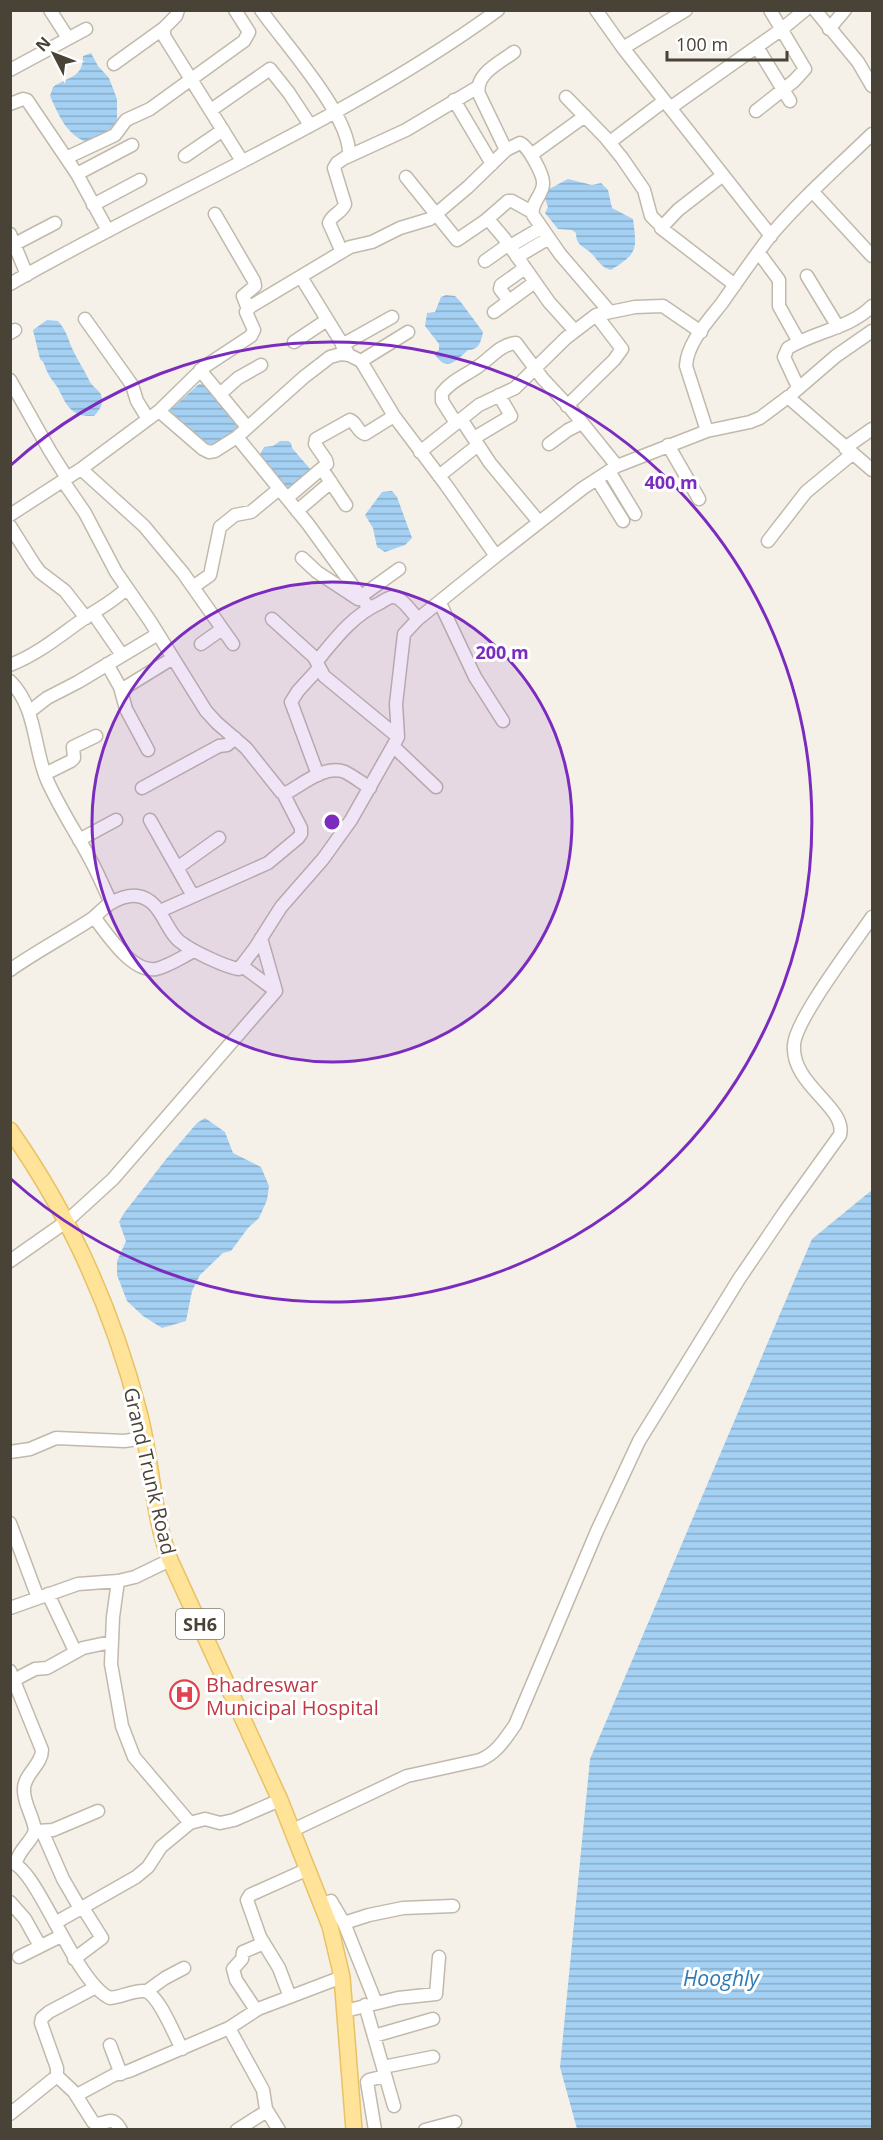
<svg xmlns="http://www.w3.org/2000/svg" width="883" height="2140" viewBox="0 0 883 2140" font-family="'Open Sans',sans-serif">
  <defs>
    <pattern id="water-rules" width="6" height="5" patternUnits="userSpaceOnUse" patternTransform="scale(1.5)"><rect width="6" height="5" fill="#a4d1f3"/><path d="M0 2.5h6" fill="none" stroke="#88abc6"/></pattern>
  </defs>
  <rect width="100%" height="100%" fill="#f5f1e9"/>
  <path fill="url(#water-rules)" d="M 91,53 L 98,66 L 109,78 L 117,99 L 117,120 L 111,131 L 89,143 C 67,136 59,116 50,96 L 53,87 C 69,76 83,78 83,56 Z
    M 568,179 L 592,185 L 601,183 L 608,190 L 612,208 L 633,219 C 637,250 638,253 611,270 C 601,267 599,262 593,255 C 585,246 576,247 576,233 L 572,230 L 558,229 L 545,213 L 548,207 L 544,196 L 549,189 Z
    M 446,295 L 455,296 L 460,301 L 483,332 C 481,342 479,350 468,350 C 456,361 446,373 434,353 L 439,350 L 439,344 L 425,326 L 427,313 L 435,312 L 441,297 Z
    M 47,320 L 58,321 C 65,329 68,337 71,346 C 76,358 84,369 89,380 C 92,388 102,390 102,399 C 103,406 98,412 94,416 C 71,417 67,406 58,388 C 54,382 49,377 47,371 C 44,365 45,363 40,359 L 33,330 Z
    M 199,384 L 202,384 L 212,391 L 241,429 L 209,450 L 168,412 Z
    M 280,441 L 288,441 L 291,443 L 292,448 L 311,470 L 288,495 L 258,458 L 264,447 L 273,446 Z
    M 392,491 L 397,497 L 412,538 L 405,545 L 385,552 L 377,547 L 373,528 L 365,515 L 382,492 Z
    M 205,1118 L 225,1132 L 233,1153 L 261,1167 L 269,1186 L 267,1200 L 259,1218 L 248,1228 L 231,1251 L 223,1253 L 200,1275 L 192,1291 L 186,1321 L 162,1328 L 143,1316 L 127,1301 L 117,1275 L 117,1261 L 126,1241 L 119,1222 L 124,1213 L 167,1158 L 197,1123 Z
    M 872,1190 L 872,2129 L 577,2129 L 560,2067 L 590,1759 L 812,1239 Z"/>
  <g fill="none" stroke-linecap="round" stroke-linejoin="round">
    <defs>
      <path id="minor" d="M 50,10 L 68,38
        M 178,10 L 176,16 L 164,28 L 164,36 L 242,161
        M 261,10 C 284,43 351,116 349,155 L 337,163 L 334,168 L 345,204 C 342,213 332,214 329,223 L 342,252
        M 596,10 L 623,48 L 771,236
        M 815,10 L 858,62 L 872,86
        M 829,29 L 845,10
        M 757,47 L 790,101
        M 623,48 L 686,10
        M 114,64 L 164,28
        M 10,70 L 86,29
        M 566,97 L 605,137 L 622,158 L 644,190 L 651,216 L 662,227
        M 454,100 L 492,164
        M 10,104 L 23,99 L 27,100 L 77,174 L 108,231
        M 670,108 L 782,29 L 805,10
        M 211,110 L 270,69 L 289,93 L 310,125
        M 756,111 L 794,81 L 805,69 L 770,10
        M 610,142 L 664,101
        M 506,150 L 479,94 C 474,74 501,62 514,52
        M 531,155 L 585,116
        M 185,156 L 223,130
        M 347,157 L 406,130 L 478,87
        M 66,158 L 115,135 L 126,120 L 150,109 L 244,41 L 249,32 L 235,10
        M 77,174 L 132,145
        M 723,175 L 678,210 L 661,228 L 735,285
        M 406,177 L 457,240 L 485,221 L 508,201 L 512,201 L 532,212
        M 812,191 L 872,256
        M 93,205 L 140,180
        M 215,214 L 254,281 L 255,286 L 243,296 L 248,309
        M 488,219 L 504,238 L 549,302 L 575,331
        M 10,234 L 27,275
        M 15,244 L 55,223
        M 510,246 L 541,228
        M 759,253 L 779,280 L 779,306 L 799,342
        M 517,257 L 549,238
        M 485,261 L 509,244
        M 807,276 L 838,327
        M 301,277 L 349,355
        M 10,284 C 172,191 347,120 498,10
        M 509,301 L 500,289 L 501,285 L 525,268
        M 494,312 L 535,282
        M 85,319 L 132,385 L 137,401 L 148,419
        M 10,333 L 15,330
        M 294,342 L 327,320
        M 342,345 L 392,317
        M 361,361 L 408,332
        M 200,370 L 247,427
        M 10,380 L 50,451 L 67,478
        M 798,387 L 784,357 L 788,348 C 815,331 849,329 872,306
        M 793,393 L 836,356 L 872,331
        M 220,394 L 238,378 L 261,365
        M 567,406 L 614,360 L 622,349 L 596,315
        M 159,411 L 204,367 L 251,336 L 254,330 L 246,312 L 250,307 L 350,247 L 372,242 L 400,228 L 430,219 L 468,187 L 506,150 L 520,143 C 528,146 544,175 543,184 C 543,195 530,203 533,215 L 560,254 L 609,311
        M 461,419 L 490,463 L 539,522
        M 456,423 L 442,401 L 442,393 C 451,381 464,376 476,368 C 489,360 500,344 516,343 L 543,379 L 571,409 L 617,466
        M 707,431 L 686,366 C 687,343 708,321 722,303 C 738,280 754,257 771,235 C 802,198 838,167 872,134
        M 237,437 L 308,524 L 369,608
        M 474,438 L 511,416 L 499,395
        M 549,444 L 568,430 L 582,423
        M 668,445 L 699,499
        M 845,448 L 872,429
        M 420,452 L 479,405 L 515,388 L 566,338 L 596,315 L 635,307 L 663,306 L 701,332
        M 81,469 L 144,526 L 183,573 L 233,644
        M 609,471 L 635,514
        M 326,475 L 346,505
        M 439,476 L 478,445
        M 597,479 L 623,521
        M 63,481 L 85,513 L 116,572 L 150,621 L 206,711 L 217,723 L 246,748 L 281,792 L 286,793 C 302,785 325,764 345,772 C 353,776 362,783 370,788
        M 287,498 L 327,464 L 326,460 L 315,444 L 316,439 L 350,420 C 357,423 358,433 365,434 L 394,416
        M 297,511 L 331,482
        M 10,515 L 81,469 L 159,411 L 203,449 L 209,452 L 215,451 L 237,437 L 304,377 L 330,357 L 341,354 L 349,355 L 361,361 L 394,416 L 446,485 L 496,556 L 418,619 L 404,634 L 396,704 L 398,737 L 393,746 L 351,820 L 323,859 L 281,907 L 255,948 L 239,969 C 225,967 187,949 177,939 C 164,926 160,899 137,896 C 129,895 118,899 111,903 C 104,907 99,913 93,918 C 66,936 37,951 10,970
        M 10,526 L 34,564 L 40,572 L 65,591 L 86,618
        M 768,541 L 806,492 L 852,454
        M 496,556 L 583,488 L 617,466 L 707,431 L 750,422 L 760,418 L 788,397 L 872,470
        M 302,558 L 317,572 L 358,599
        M 193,587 L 210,575 L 220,527 L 235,515 L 251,512 L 279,489
        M 360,597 L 399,569
        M 440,603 L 475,677 L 503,721
        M 93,613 L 122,655
        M 272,619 L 314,657 L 324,676 L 398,737
        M 201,644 L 222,629
        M 317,661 C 335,639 353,615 380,603 C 383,601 389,597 393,597 C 402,597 412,613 418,619
        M 107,664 L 120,687 L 126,709 L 148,750
        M 10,665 C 38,654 58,637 82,620 C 98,609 113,602 127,588
        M 10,681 C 37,708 33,747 47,780 C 59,807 75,831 89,857 C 97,871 104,888 111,903
        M 121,690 L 173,658
        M 29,712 L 47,698 L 78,682 L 158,634
        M 393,746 L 436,787
        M 45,774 L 71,761 L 74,758 L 73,747 L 96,736
        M 318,775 L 291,702 L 298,691 L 319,668
        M 142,788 L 219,746 L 227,745 L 235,738
        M 150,820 L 193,896
        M 79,840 L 116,820
        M 177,868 L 219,838
        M 160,911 L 268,863 L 298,838 L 301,834 L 301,828 L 283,793
        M 94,917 C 107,934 132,973 156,969 C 169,966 182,957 194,951
        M 261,938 L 276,991
        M 10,1261 L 67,1221 L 113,1179 L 276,991 L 242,966
        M 10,1452 L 30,1449 L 56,1438 L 124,1441 L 145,1438
        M 10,1523 L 38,1598
        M 118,1581 L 113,1617 L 111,1664 L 122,1726 L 134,1757 L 190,1823
        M 48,1594 L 75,1651
        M 10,1608 L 78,1584 L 118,1581 L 135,1577 L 170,1560
        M 10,1671 L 42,1750 C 42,1765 24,1774 24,1789 C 23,1803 34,1817 35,1831 C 30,1844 19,1849 16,1863
        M 14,1680 L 35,1669 L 47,1668 L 83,1648 L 111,1642
        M 293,1830 L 407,1776 L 480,1760 C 497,1753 505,1739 515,1725 L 597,1531 L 639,1441 L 739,1279 L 786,1210 L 840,1135 C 847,1107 791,1085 794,1045 C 795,1020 855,942 872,917
        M 37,1831 L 53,1830 L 98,1811
        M 42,1831 L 63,1879 L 81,1910
        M 10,1863 C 35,1862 74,1982 110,1998 C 121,1997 132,1991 143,1991 C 158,1991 175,2037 182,2049
        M 10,1902 L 25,1919 L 40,1946
        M 322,1905 L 331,1901 L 344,1923 L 369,1915 L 403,1908 L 453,1906
        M 55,1923 L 136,1877 L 148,1867 L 161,1847 L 190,1823 L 205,1819 L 220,1823 L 234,1820 L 280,1800
        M 344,1923 L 376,2003
        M 19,1957 L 61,1936
        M 74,1959 L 102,1938 L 83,1908
        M 147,1991 L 165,1978 L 184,1968
        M 290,1997 L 279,1968 L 260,1937 L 247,1900 L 250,1895 L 308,1869
        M 365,2005 L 394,2106
        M 256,2010 L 236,1980 L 233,1969 L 242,1959 L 243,1952 L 264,1943
        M 345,2011 L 398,1998 L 436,1994 L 439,1957
        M 229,2028 L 263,2090 L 266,2109 L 279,2130
        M 374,2036 L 433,2019
        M 110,2045 L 121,2074
        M 383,2067 L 433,2057
        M 57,2076 L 74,2092 L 93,2122 L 96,2124 C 110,2123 112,2115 121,2130
        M 77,2095 L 114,2075 L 129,2071 L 229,2028 L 258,2009 L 342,1977
        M 10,2114 L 57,2076 L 57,2068 L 41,2023 L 42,2018 L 49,2012 L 96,1987
        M 237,2130 L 267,2111
        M 375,2130 L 367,2082 L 369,2080 L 385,2076
        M 425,2130 L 455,2122"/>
      <path id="major" d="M 10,1130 C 70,1215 113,1312 139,1412 C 152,1461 152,1513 170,1560 L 280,1800 L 330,1926 L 342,1977 L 354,2130"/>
    </defs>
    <use href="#minor" stroke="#c1b9ab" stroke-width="15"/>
    <use href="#major" stroke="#e8c264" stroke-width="18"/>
    <use href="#minor" stroke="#fff" stroke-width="12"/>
    <use href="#major" stroke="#ffe398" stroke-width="15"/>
  </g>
  <circle cx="332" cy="822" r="240" fill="#7b2cbf" fill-opacity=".12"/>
  <g fill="none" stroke="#7b2cbf" stroke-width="3">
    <circle cx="332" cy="822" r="240"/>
    <path d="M11 465A480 480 0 1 1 11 1179"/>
  </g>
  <defs>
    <symbol id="hospital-ring" viewBox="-11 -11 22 22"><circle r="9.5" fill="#fff" stroke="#e0444e" stroke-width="1.5"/><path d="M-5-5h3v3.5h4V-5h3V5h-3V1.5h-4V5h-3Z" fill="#e0444e"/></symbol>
  </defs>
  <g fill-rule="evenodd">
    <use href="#hospital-ring" x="168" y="1678" width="33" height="33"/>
  </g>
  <g text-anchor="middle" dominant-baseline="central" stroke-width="6" stroke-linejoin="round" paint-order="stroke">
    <rect fill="#fff" stroke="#807b73" stroke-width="1.5" x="176" y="1609" width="48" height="30" rx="4.5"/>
    <g font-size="18" font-weight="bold" fill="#494237">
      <text x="200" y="1624">SH6</text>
    </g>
    <g font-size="20" fill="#494237" stroke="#fff">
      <text transform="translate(150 1471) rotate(77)">Grand Trunk Road</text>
    </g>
    <g font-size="20" fill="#be3a42" stroke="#fff" text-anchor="start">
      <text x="206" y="1684">Bhadreswar<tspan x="206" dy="23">Municipal Hospital</tspan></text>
    </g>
    <g font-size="21" font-style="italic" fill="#2c7bb9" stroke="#fff">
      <text x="721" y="1978">Hooghly</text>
    </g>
  </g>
  <circle cx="332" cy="822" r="9" fill="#7b2cbf" stroke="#fff" stroke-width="3"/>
  <g font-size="18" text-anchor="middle" font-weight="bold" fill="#7b2cbf" stroke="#fff" stroke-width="6" stroke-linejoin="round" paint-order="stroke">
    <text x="671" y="489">400 m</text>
    <text x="502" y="659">200 m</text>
  </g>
  <rect width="883" height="2140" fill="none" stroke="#494237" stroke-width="24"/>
  <g transform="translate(54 54) rotate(312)" stroke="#ffffff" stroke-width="4.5" paint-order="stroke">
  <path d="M0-4.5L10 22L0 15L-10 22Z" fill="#494237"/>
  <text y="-9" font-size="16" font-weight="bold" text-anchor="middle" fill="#494237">N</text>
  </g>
  <path d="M667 51v9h120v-9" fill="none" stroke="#494237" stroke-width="3"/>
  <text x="676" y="51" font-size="18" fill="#494237" stroke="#ffffff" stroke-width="4.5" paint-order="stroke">100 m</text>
</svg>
